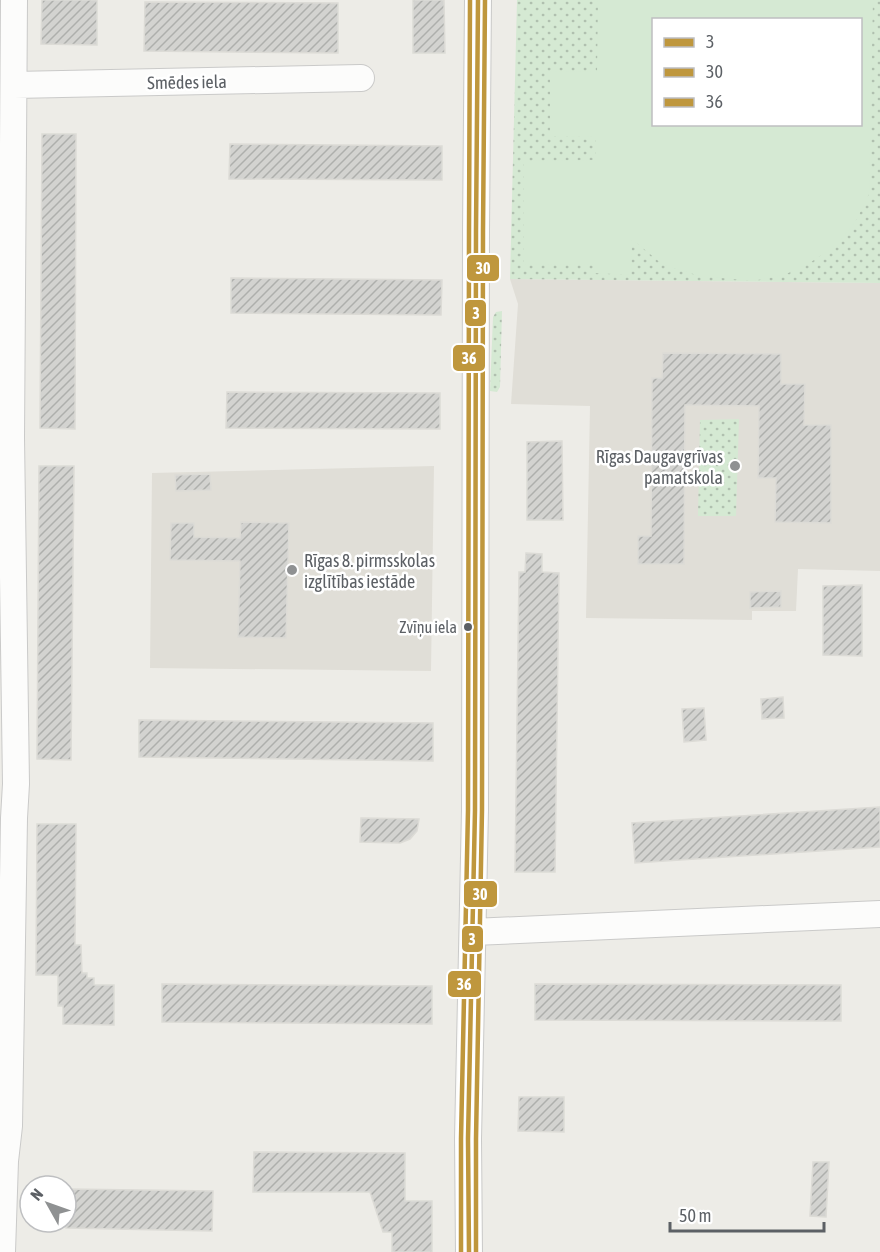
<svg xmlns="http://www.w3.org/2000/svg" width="880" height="1252" viewBox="0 0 880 1252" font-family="'Asap Condensed',sans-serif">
  <defs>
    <pattern id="grass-dots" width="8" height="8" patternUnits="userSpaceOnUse" patternTransform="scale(1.5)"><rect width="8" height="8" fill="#d5e9d3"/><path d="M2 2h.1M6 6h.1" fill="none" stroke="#b0c0af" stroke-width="1.8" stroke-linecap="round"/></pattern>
    <pattern id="building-hatch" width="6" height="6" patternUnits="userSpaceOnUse" patternTransform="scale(1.5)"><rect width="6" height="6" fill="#d3d3d0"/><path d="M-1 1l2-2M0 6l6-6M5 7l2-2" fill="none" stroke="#aeafac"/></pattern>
  </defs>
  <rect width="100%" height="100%" fill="#edece7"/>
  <path fill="#e0ded7" d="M 510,279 L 880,283 L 880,571 L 798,569 L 796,611 L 752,611 L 752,620 L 586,618 L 590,406 L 511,404 L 518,304 Z
    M 434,466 L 431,671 L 150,668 L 152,473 Z"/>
  <path fill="url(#grass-dots)" fill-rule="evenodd" d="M 517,0 L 880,0 L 880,283 L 510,279 ZM 654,20 L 860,20 L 860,124 L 654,124 Z
    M 502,311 L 500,387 L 497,392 L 490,391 L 493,317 L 496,312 Z
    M 739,419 L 736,516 L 698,516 L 700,420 Z"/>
  <path fill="#d5e9d3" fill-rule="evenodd" d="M 598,0 L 873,0 L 869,194 L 857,219 L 838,244 L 808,264 L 784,275 L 753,281 L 700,276 L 663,265 L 632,239 L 631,275 L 594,273 L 594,264 L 524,265 L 524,161 L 596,160 L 596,137 L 550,136 L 550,71 L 597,72 ZM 654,20 L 860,20 L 860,124 L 654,124 Z"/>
  <path fill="url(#building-hatch)" stroke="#dcdbd6" stroke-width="1.5" d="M 42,0 L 97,0 L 97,45 L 41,44 Z
    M 413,0 L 444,0 L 445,53 L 413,53 Z
    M 145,2 L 338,3 L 338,53 L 144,51 Z
    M 42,134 L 76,134 L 75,429 L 40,428 Z
    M 230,144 L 442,146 L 442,180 L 229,179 Z
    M 231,278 L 442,280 L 441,315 L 231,313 Z
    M 663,353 L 781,354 L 781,384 L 805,384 L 804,425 L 831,425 L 831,523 L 775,522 L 776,478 L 758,478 L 759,406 L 685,405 L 684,564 L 638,564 L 638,536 L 651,536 L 652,378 L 662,378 Z
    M 227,392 L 440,393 L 440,429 L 226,428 Z
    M 562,441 L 563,520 L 527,520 L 527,442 Z
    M 39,466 L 74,466 L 71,760 L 37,759 Z
    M 210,474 L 211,490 L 176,491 L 175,475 Z
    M 241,522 L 289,523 L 286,638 L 238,637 L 240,561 L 170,560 L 171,523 L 194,523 L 194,537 L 240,538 Z
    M 526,553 L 542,554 L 542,572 L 559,573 L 555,872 L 515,872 L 519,572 L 525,572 Z
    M 862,585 L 862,656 L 823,655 L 823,586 Z
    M 781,591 L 781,607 L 750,608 L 750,592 Z
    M 783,697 L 784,718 L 762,719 L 761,699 Z
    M 704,708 L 706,740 L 684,742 L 682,709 Z
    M 139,720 L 433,723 L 433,761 L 139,757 Z
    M 880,807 L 880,847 L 635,863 L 632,823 Z
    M 361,818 L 419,819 L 417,831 L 410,839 L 400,843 L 360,842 Z
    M 37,824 L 76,824 L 75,945 L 81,945 L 82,973 L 87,973 L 87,978 L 94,978 L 94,985 L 114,985 L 114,1025 L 63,1024 L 63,1006 L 58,1006 L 58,975 L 36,975 Z
    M 162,984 L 432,986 L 432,1024 L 162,1022 Z
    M 535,984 L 841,985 L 841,1021 L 535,1020 Z
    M 519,1097 L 564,1097 L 564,1132 L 518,1131 Z
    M 254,1152 L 405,1153 L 405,1201 L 432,1201 L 432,1252 L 392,1252 L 392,1232 L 383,1232 L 370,1192 L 253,1192 Z
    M 813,1162 L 829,1162 L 826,1217 L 810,1216 Z
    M 66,1189 L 213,1191 L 212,1231 L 66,1228 Z"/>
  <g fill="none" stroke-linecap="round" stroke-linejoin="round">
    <defs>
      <path id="minor" d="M 14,85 L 361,78
        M 473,932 L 880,914
        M 2,1252 L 5,1161 L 9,1126 L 14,818 L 16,784 L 11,438 L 14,0
        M 469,1252 L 468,1139 L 475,810 L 476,230 L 478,0"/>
    </defs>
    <use href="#minor" stroke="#cacac9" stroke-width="28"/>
    <use href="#minor" stroke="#fcfcfb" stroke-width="26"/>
    <defs>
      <path id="bus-1" d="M 469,1252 L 468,1139 L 475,810 L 476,230 L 478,0"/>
      <path id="bus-2" d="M 476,1252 L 476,1139 L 482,810 L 483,230 L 485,0"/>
      <path id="bus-3" d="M 461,1252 L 461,1139 L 468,810 L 469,230 L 470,0"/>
    </defs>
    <use href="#bus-1" stroke="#fff" stroke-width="9"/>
    <use href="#bus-2" stroke="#fff" stroke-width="9"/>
    <use href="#bus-3" stroke="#fff" stroke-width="9"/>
    <use href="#bus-1" stroke="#bf973d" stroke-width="4.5"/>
    <use href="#bus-2" stroke="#bf973d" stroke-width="4.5"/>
    <use href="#bus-3" stroke="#bf973d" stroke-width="4.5"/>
  </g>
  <g fill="#8f9192" stroke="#fff" stroke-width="2">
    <circle cx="735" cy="466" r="6"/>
    <circle cx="292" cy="570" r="6"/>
  </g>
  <circle fill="#5c6065" stroke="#fff" stroke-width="2" cx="468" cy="627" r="5"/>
  <g text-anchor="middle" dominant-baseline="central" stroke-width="5" stroke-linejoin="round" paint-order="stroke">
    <g font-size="16" fill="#5c6065" stroke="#fff" text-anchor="end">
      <text x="457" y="627">Zvīņu iela</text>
    </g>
    <g font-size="18" fill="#5c6065" stroke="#fff">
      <text transform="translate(187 82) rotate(-1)">Smēdes iela</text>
    </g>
    <g font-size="18" fill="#5c6065" stroke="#fff" text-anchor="end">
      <text x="723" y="456">Rīgas Daugavgrīvas<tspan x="723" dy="21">pamatskola</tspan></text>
      <text x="304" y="560" text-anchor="start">Rīgas 8. pirmsskolas<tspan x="304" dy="21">izglītības iestāde</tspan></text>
    </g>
  </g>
  <g stroke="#fff" stroke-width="2">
    <rect x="466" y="254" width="34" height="28" rx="6" fill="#bf973d"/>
    <rect x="464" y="299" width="23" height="28" rx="6" fill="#bf973d"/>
    <rect x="452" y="344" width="34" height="28" rx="6" fill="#bf973d"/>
    <rect x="463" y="880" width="35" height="28" rx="6" fill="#bf973d"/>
    <rect x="461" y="925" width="23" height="28" rx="6" fill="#bf973d"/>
    <rect x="447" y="970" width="35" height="28" rx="6" fill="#bf973d"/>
  </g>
  <g font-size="16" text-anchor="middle" font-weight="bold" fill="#fff">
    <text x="483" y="274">30</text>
    <text x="476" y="319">3</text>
    <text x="469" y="364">36</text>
    <text x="480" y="900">30</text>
    <text x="472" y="945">3</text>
    <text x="464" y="990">36</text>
  </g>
  <rect x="652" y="18" width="210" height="108" fill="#ffffff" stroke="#bebfc1" stroke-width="1.5"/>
  <rect x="664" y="38" width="30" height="9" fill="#bf973d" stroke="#bebfc1" stroke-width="1.5"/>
  <text x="706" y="48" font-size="18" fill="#5c6065">3</text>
  <rect x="664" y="68" width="30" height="9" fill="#bf973d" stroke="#bebfc1" stroke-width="1.5"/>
  <text x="706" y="78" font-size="18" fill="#5c6065">30</text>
  <rect x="664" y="98" width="30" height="9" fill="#bf973d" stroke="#bebfc1" stroke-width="1.5"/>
  <text x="706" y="108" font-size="18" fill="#5c6065">36</text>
  <g transform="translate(48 1204) rotate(310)"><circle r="28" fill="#ffffff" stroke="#bebfc1" stroke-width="1.5"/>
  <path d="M0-4.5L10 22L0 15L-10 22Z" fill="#8f9192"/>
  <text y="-9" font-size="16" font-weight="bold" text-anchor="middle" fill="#5c6065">N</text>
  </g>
  <path d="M670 1222v9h154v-9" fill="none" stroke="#5c6065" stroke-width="3"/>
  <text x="679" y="1222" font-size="18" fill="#5c6065" stroke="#ffffff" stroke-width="4.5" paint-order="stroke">50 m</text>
</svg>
